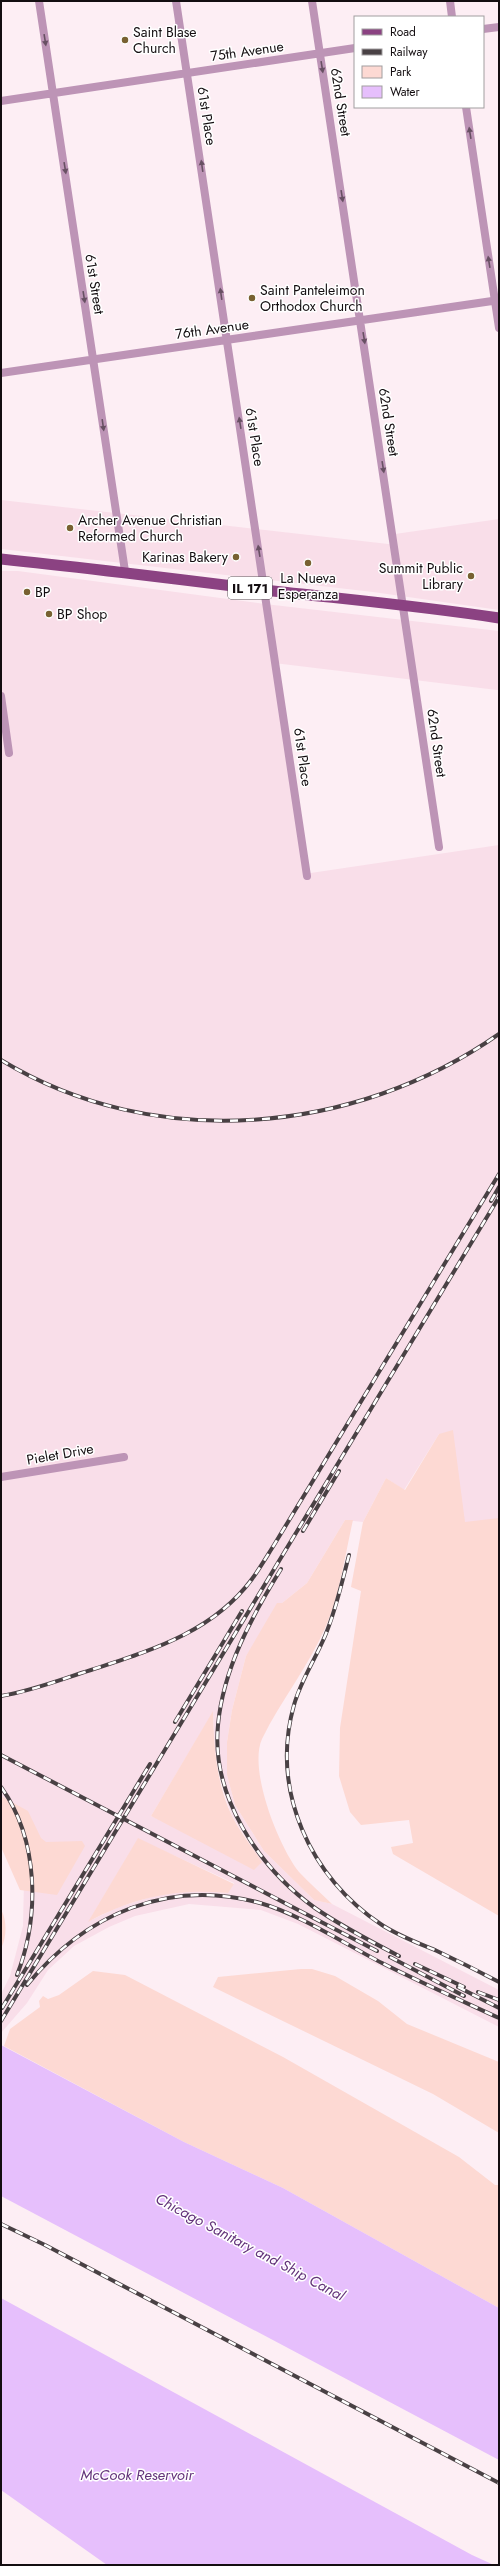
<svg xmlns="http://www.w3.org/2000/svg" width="500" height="2566" viewBox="0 0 500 2566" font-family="Jost,sans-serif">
  <rect width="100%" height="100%" fill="#fdeef4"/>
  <path fill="#f9dee9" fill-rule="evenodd" d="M 1,500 L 397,545 L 395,534 L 499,519 L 499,610 L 373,592 L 1,549 Z
    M 1,571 L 18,571 L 265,604 L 499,631 L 499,690 L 497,690 L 274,663 L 304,874 L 499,845 L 499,1810 L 439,1434 L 404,1490 L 386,1478 L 363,1522 L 345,1520 L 307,1583 L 282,1603 L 246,1656 L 232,1710 L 227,1742 L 227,1775 L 235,1805 L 264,1851 L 314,1900 L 332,1904 L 499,1990 L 499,2027 L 298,1924 L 261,1910 L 189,1904 L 135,1916 L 109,1927 L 74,1946 L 48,1970 L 27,2003 L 1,2033 L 1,1994 L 10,1976 L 23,1926 L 24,1881 L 1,1808 ZM 213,1712 L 215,1753 L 225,1796 L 232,1816 L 261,1862 L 151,1816 ZM 138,1839 L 234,1883 L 234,1884 L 227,1893 L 200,1890 L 175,1891 L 147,1898 L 119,1907 L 89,1921 Z"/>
  <path fill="#fdd9d3" d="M 453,1430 L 465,1522 L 499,1518 L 499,1916 L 393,1854 L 391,1847 L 413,1843 L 409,1820 L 361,1825 L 350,1812 L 339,1776 L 340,1728 L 361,1591 L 351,1587 L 363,1522 L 386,1478 L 405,1490 L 439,1434 Z
    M 345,1520 L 353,1520 C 345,1555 340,1593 326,1626 C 309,1666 281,1700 262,1739 C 248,1770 279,1847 299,1872 C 309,1883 321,1893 332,1904 L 314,1900 L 264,1851 L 235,1805 L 227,1775 L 227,1742 L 232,1710 L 246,1656 L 277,1603 L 282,1603 L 307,1583 Z
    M 213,1711 C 214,1746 216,1783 232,1816 C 240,1832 252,1847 262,1862 L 254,1870 L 151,1816 Z
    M 1,1796 L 28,1811 L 41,1838 L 46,1842 L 82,1841 L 85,1846 L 57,1895 L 20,1890 L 1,1847 Z
    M 138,1838 L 234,1884 L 228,1893 C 177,1888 133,1897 88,1922 Z
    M 1,1910 C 7,1919 7,1938 1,1948 Z
    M 301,1969 L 312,1969 L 335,1976 L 378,2001 L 407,2024 L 499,2062 L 499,2133 L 433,2094 L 213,1987 L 218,1977 Z
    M 93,1971 L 125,1975 L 283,2057 L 459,2157 L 495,2185 L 499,2185 L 499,2308 L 283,2188 L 184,2142 L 4,2046 L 10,2029 L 40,2007 L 39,2001 L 43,1996 L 48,1999 L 59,1995 Z"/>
  <path fill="#e6bffc" d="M 1,2045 L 184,2142 L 283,2188 L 499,2308 L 499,2460 L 1,2196 Z
    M 1,2298 L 472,2555 L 494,2565 L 107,2565 L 1,2490 Z"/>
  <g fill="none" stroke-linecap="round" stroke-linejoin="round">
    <path stroke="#bd94b6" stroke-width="8" d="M 39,1 L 125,571
      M 176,1 L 307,876
      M 312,1 L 439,847
      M 450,1 L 452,17
      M 483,29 L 499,27
      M 1,101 L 355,48
      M 466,107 L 499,328
      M 1,373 L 499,300
      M 1,696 L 9,753
      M 1,1477 L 124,1457"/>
    <path stroke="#8b4282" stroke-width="11" d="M 1,559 C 89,568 177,579 265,590 C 343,599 421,606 499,618"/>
    <defs>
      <path id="rail" d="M 1,1060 C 154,1153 355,1135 499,1034
        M 491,1201 L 499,1187
        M 303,1531 L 339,1471
        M 349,1555 C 342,1582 336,1610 325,1636 C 315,1660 301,1680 294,1705 C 270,1790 310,1878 382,1925 C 399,1936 418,1943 437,1951 C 458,1961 478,1971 499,1982
        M 281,1569 C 252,1616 223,1669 218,1725 C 211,1796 259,1868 315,1908 C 341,1926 370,1941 399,1956
        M 1,1696 C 32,1691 62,1679 91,1670 C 152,1650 213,1632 252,1579 C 260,1568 267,1556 274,1545 L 499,1174
        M 175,1722 L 242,1611
        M 1,1755 L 377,1951
        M 1,1787 C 39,1840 40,1916 17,1975
        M 390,1957 L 464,1996
        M 415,1964 L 464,1987
        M 27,1985 C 85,1914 169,1878 260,1903 C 299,1914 345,1944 382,1963 C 420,1982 460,2000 499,2018
        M 458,1987 L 499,2008
        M 478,1992 L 499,2000
        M 2,2008 L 150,1764
        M 1,2021 L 499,1197
        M 1,2224 L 45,2245 L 499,2483"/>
    </defs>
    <use href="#rail" stroke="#494144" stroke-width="4"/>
    <use href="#rail" stroke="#fff" stroke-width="2.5" stroke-dasharray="8" stroke-linecap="butt"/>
  </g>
  <defs><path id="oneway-solid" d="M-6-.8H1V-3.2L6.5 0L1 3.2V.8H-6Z"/></defs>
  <g fill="#685063">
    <use href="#oneway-solid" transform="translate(45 40) rotate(81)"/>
    <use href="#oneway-solid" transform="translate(322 67) rotate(81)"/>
    <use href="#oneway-solid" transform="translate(470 133) rotate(-99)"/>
    <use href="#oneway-solid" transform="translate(202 166) rotate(-98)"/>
    <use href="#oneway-solid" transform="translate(65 168) rotate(81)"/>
    <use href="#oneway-solid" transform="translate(342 196) rotate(81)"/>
    <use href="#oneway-solid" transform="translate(489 262) rotate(-99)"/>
    <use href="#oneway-solid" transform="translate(221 294) rotate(-98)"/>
    <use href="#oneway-solid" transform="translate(84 297) rotate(81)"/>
    <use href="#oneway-solid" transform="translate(364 338) rotate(81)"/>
    <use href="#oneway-solid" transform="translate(240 423) rotate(-99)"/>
    <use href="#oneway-solid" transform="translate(103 425) rotate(82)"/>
    <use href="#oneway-solid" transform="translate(383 467) rotate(81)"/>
    <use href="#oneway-solid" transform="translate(259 551) rotate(-99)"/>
  </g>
  <g fill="#786131" stroke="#fff" stroke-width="1.5">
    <circle cx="125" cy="40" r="4"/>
    <circle cx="252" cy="298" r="4"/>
    <circle cx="70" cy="528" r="4"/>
    <circle cx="236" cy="557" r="4"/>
    <circle cx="308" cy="563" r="4"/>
    <circle cx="471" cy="576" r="4"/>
    <circle cx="27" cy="592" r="4"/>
    <circle cx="49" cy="614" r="4"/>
  </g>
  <g text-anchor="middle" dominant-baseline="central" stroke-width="3" stroke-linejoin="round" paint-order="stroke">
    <rect fill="#fff" stroke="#5a5658" stroke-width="1" x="228" y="577" width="44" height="22" rx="3"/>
    <g font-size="13" font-weight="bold" fill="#130d10">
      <text x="250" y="588">IL 171</text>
    </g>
    <g font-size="14" fill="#130d10" stroke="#fff" text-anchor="start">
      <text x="133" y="32">Saint Blase<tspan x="133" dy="16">Church</tspan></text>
      <text x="260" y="290">Saint Panteleimon<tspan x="260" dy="16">Orthodox Church</tspan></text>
      <text x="78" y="520">Archer Avenue Christian<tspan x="78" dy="16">Reformed Church</tspan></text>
      <text x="228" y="557" text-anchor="end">Karinas Bakery</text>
      <text x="463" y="568" text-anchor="end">Summit Public<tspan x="463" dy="16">Library</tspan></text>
      <text x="308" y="578" text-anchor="middle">La Nueva<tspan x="308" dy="16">Esperanza</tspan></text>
      <text x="35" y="592">BP</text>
      <text x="57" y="614">BP Shop</text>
    </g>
    <g font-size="14" fill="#130d10" stroke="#fff">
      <text transform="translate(247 51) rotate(-8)">75th Avenue</text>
      <text transform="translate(341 102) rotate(81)">62nd Street</text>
      <text transform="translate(207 116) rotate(81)">61st Place</text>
      <text transform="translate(95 284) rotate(81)">61st Street</text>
      <text transform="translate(212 329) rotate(-8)">76th Avenue</text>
      <text transform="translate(389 422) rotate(81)">62nd Street</text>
      <text transform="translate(255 437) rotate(81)">61st Place</text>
      <text transform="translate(437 743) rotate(82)">62nd Street</text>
      <text transform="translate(303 757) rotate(82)">61st Place</text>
      <text transform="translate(60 1454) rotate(-10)">Pielet Drive</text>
    </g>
    <g font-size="15" font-style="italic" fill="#64347b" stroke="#fff">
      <text transform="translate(250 2247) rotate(28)">Chicago Sanitary and Ship Canal</text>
      <text x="137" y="2475">McCook Reservoir</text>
    </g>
  </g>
  <rect width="500" height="2566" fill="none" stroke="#130d10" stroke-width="4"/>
  <rect x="354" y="16" width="130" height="92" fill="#ffffff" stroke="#a19e9f"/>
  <rect x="362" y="29" width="20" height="6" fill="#8b4282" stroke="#a19e9f"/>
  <text x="390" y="36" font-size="12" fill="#130d10">Road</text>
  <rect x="362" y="49" width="20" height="6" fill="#494144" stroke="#a19e9f"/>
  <text x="390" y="56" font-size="12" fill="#130d10">Railway</text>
  <rect x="362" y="66" width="20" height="12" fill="#fdd9d3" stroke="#a19e9f"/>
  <text x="390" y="76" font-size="12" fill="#130d10">Park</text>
  <rect x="362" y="86" width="20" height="12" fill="#e6bffc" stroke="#a19e9f"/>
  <text x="390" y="96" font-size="12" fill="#130d10">Water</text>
</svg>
